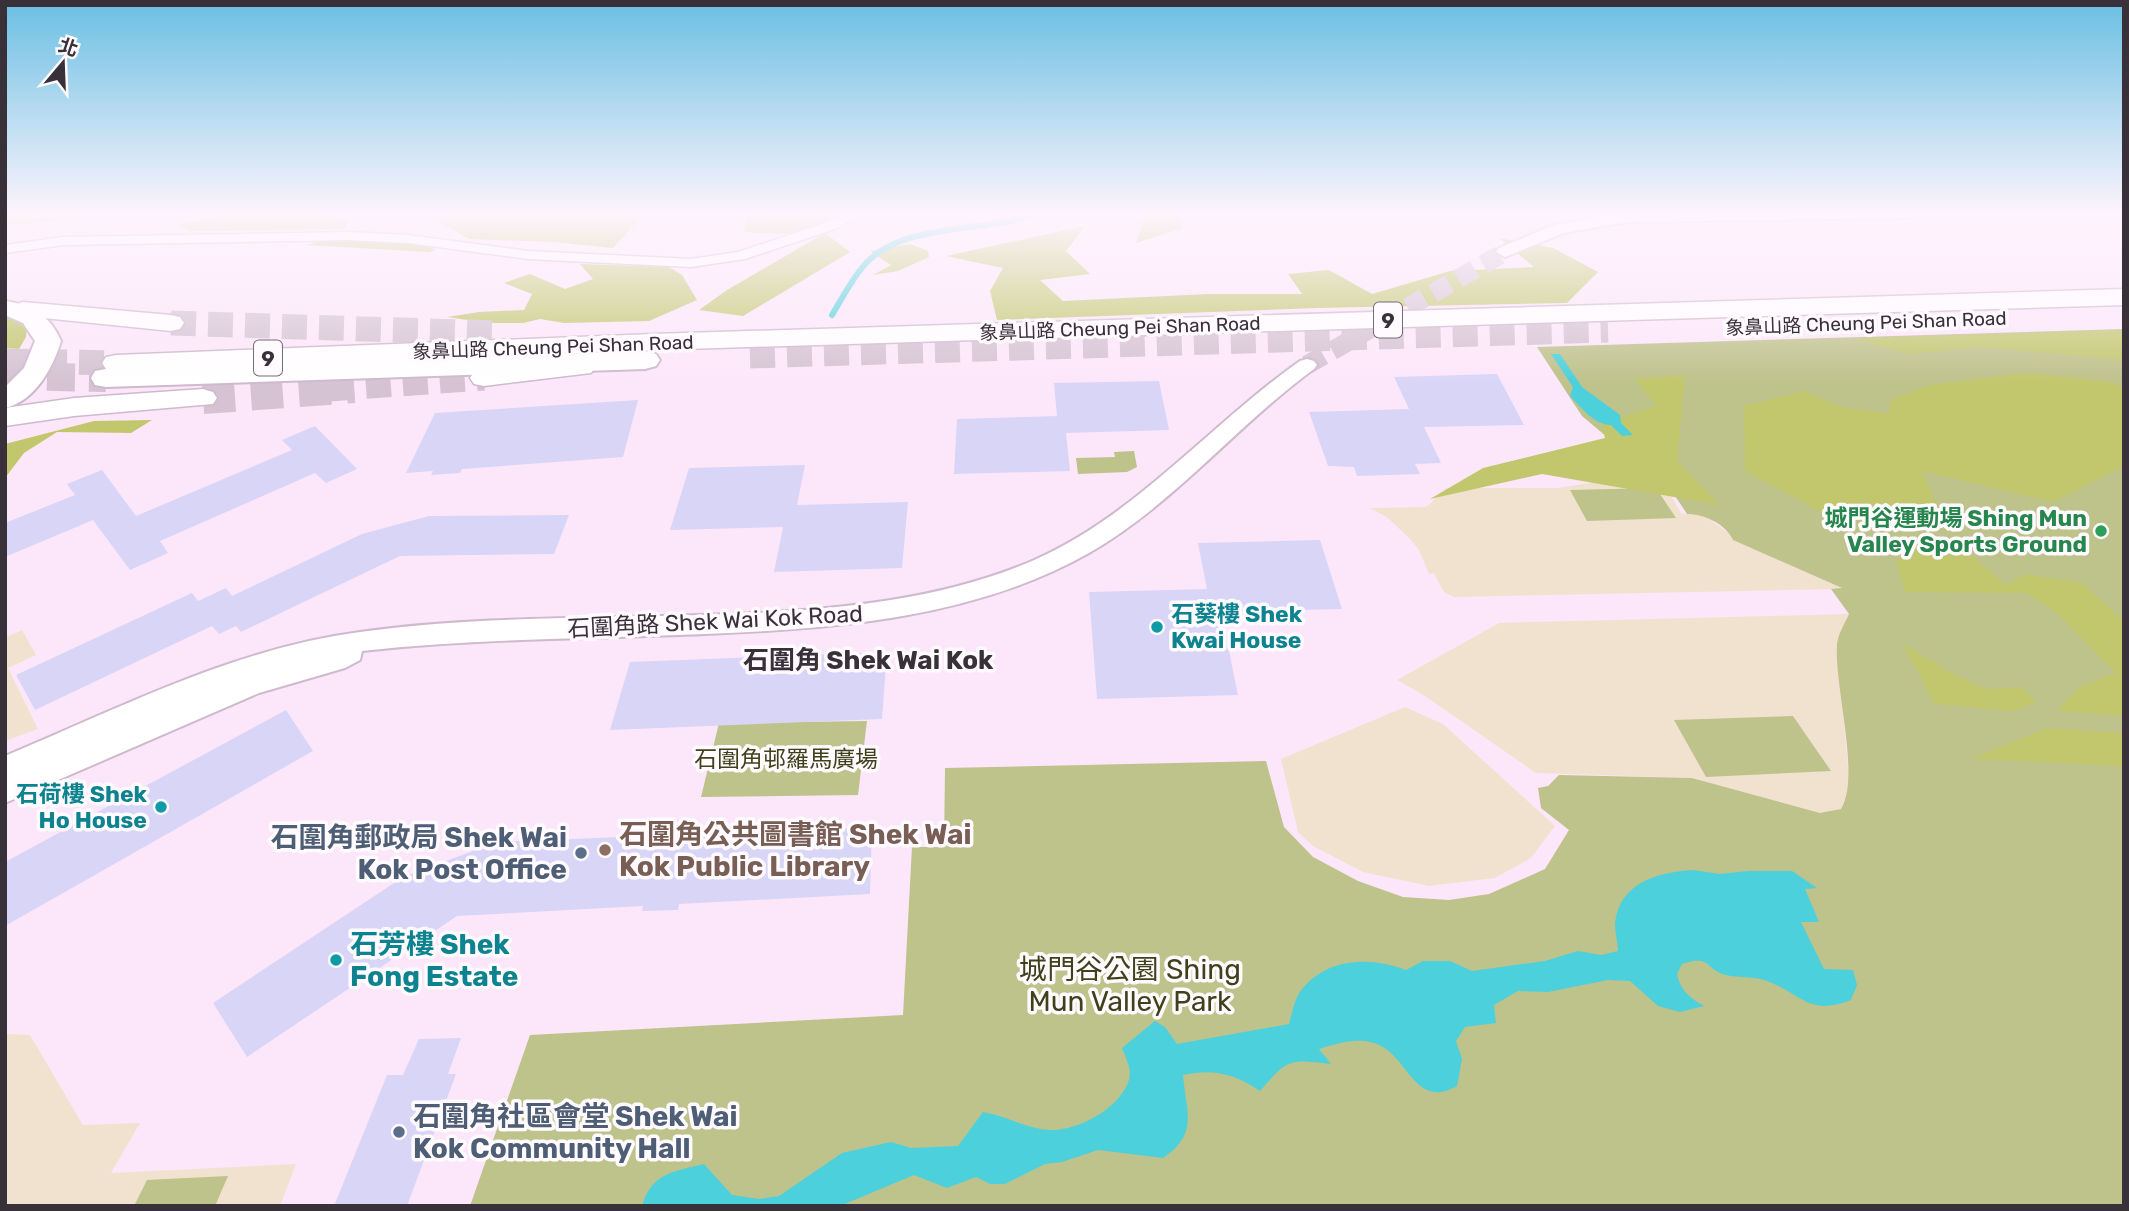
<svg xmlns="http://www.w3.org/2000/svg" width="2129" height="1211" viewBox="0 0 2129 1211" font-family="Rubik,'Noto Sans TC',sans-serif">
  <rect width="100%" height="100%" fill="#fce7fa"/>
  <path fill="#f1e2cf" d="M 1656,472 L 1682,514 L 1702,514 L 1730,534 L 1734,540 L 1844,589 L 1454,597 L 1444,592 L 1434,573 L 1429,574 L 1419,550 L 1410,539 L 1388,518 L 1370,508 L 1426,507 L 1447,488 L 1558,488 Z
    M 1849,614 L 1837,640 L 1849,778 L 1846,800 L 1841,809 L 1832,812 L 1820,813 L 1692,778 L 1536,773 L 1425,696 L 1397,680 L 1499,623 Z
    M 22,630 L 36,655 L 8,668 L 38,729 L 5,741 L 5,638 Z
    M 1405,707 L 1443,724 L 1555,826 L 1531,858 L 1495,878 L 1429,886 L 1363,872 L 1313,846 L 1298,832 L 1281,759 Z
    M 5,1034 L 30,1035 L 83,1125 L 140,1123 L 111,1173 L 296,1164 L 280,1206 L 5,1206 Z"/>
  <path fill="#bec28b" d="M 2124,329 L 2124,1206 L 470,1206 L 530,1035 L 903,1015 L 912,847 L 944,847 L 945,768 L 1266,761 L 1284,827 L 1313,857 L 1358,881 L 1403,897 L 1449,900 L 1489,894 L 1545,869 L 1569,830 L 1541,808 L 1538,788 L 1548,786 L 1559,775 L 1692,778 L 1820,813 L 1841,809 C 1861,777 1834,686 1837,644 C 1838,634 1845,623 1849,614 L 1831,589 L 1842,588 L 1733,540 C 1726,524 1704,514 1687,514 L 1658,470 L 1607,437 L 1582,416 L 1537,347 Z
    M 1134,451 L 1137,467 L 1127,472 L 1078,474 L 1076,458 L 1115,457 L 1114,452 Z
    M 1656,488 L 1676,518 L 1587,521 L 1570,490 Z
    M 1793,716 L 1831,771 L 1706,777 L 1674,720 Z
    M 867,721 L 858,795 L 701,797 L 719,723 Z
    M 228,1176 L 215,1206 L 134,1206 L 147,1180 Z"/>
  <path fill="#c2c76d" d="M 5,213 L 109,213 L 23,225 L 5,223 Z
    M 222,213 L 313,213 L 348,220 L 345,229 L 191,231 L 176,225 L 225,216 Z
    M 445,213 L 645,213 L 613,248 L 555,242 L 469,239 L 439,222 Z
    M 747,213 L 768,217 L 865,213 C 830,234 784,235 744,232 Z
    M 1146,213 L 1178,213 L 1183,228 L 1136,243 Z
    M 1085,226 L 1066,251 L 1090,274 L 1040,280 L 1063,301 L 1208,294 L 1302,294 L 1288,274 L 1329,270 L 1372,294 L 1450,271 L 1534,267 L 1499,238 L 1553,248 L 1598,272 L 1567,303 L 1316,308 L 997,320 L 990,291 L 1003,268 L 946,256 Z
    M 825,233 L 850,252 L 743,316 L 699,310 L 727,290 Z
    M 328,240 L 426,245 L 436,250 L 429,252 L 306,245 Z
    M 910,244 L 928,251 L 929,257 L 898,271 L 873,275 L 891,265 L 870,251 Z
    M 580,264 L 669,267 L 682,275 L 697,300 L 649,321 L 564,323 L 540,319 L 523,323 L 488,323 L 447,317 L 479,312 L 524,310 L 532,294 L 504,283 L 530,274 L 565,289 L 593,279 Z
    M 5,315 L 18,318 L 27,328 L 26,337 L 19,349 L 5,348 Z
    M 2124,330 L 2124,360 L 1980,347 L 1909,354 L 1854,339 Z
    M 2027,373 L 2112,382 L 2124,388 L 2124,466 L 2053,502 L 1922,471 L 1946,526 L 1834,519 L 1745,471 L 1744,406 L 1804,391 L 1843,408 L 1888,413 L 1892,399 L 1930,385 Z
    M 1685,375 L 1677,461 L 1720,505 L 1542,474 L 1430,499 L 1483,468 L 1605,438 L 1601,424 L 1656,406 L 1635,379 Z
    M 152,420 L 131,433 L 57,432 L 24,453 L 5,478 L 5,444 L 94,421 Z
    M 1915,548 L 1972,556 L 2006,585 L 2024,574 L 2082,583 L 2124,621 L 2124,716 L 2057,711 L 2079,687 L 2116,673 L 2057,613 L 2026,593 L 1905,592 L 1896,561 Z
    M 1903,644 L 1950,672 L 1986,689 L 2022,687 L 2036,703 L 2013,711 L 1935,704 Z
    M 2047,728 L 2124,733 L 2124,766 L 1971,759 Z"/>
  <path fill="#4cd0dc" d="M 1551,354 L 1560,354 L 1582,387 L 1620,415 L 1621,423 L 1633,435 L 1622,436 L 1611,425 C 1594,425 1581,407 1570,396 L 1573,387 Z
    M 1693,870 L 1720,874 L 1748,871 L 1792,871 L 1817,888 L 1805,889 L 1819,922 L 1801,922 L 1824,969 L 1853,970 L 1857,985 L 1851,1000 C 1807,1017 1802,993 1764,980 C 1752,976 1739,978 1726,975 C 1705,970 1712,954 1682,964 L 1677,974 C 1681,991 1689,997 1704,1006 L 1680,1012 L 1658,1006 L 1630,981 L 1608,980 L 1548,992 L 1518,991 L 1494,1005 L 1496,1023 L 1465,1027 L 1456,1041 L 1462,1059 L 1457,1086 C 1417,1109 1409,1062 1383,1047 C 1362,1035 1340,1043 1319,1049 L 1331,1064 C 1288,1059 1288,1059 1260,1091 C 1236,1074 1213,1068 1183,1075 C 1186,1112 1199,1134 1163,1158 L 1098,1150 L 1062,1162 L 1045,1164 L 1005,1184 L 990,1184 L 976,1177 L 947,1188 L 914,1175 L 840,1206 L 642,1206 C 651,1173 675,1171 704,1164 L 732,1195 L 759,1199 L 779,1196 L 842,1153 L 891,1142 L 911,1148 L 958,1146 L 983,1112 C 1007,1116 1026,1129 1051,1130 C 1079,1131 1127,1105 1130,1074 C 1130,1066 1125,1056 1122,1048 L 1155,1021 L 1165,1027 L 1177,1044 L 1289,1024 C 1292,1014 1294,1001 1300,992 C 1325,958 1368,956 1406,970 L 1423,961 L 1450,961 L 1472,971 L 1545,961 L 1578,951 L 1601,955 L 1618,951 C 1618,943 1615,933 1615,924 C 1619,882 1659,872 1693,870 Z"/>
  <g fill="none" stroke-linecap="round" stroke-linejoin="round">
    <path stroke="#4cd0dc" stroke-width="6" d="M 832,315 C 841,300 850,283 861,269 C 898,220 986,234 1039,213"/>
  </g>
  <path fill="#d9d5f6" d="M 1497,374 L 1524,425 L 1424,427 L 1441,463 L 1415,464 L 1420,474 L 1357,476 L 1354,467 L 1328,466 L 1309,412 L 1409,409 L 1394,377 Z
    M 1159,381 L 1169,430 L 1066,433 L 1070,471 L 954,474 L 957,419 L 1057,416 L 1054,383 Z
    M 638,400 L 623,457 L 462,469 L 460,473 L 431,475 L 433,471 L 406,473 L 435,413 Z
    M 315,426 L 357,469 L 326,483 L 315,473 L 160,541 L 168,553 L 130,570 L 93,520 L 5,557 L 5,523 L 75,495 L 67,484 L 102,470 L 136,516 L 292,450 L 282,440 Z
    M 805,465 L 797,505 L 908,502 L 902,568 L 774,572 L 783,527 L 670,530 L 689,468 Z
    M 569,515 L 554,554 L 400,556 L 241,632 L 236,626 L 219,634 L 212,626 L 35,710 L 16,675 L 192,593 L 198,601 L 226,588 L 232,596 L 362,534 L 429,516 Z
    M 1320,540 L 1342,609 L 1221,612 L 1238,695 L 1097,699 L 1089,592 L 1207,589 L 1198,543 Z
    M 887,652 L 882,719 L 610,730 L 630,662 Z
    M 286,710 L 313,751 L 5,926 L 5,862 Z
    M 872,827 L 870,894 L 679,904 L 678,910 L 642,911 L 643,906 L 457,916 L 247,1057 L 213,1003 L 403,877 L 497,842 Z
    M 461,1038 L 448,1074 L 456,1074 L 407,1206 L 334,1206 L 387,1075 L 403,1075 L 419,1039 Z"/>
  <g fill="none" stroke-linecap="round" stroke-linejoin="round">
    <path stroke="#d5c3d3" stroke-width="19" stroke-dasharray="19 10" stroke-linecap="butt" d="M 1307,365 L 1505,252"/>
    <path stroke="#d5c3d3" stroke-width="25" stroke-dasharray="25 12" stroke-linecap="butt" d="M 171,323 L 497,333
      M 750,356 L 1608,330
      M 5,361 L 116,363
      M 329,389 L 484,378"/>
    <path stroke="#d5c3d3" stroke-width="32" stroke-dasharray="32 16" stroke-linecap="butt" d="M 203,398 L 354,387"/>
    <path stroke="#d5c3d3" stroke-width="28" stroke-dasharray="28 14" stroke-linecap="butt" d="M 5,376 L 106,378"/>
    <defs>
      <path id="minor" d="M 844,213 L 862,213 L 835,229 L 745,259 L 691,267 L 528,259 L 408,243 L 349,240 L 64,245 L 5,253 L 5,245 L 64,237 L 349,232 L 408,235 L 528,251 L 691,259 L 738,252 L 825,223 Z"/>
      <path id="tertiary" d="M 1619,213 L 1918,213 L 1910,218 L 1626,222 L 1564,233 L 1505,257 L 1496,252 L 1499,248 L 1554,225 Z
        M 1307,359 L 1314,361 L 1317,365 L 1314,369 C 1236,426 1173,505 1089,553 C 974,618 835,629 705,634 C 591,639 476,638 362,651 L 360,660 L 345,668 L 259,693 L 5,803 L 5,756 C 120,708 236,648 360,632 C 482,615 608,619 731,614 C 832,610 938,601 1032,561 C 1136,516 1209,425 1300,361 Z"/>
      <path id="primary" d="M 5,301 C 32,305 50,315 61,341 C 53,368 35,401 5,408 L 5,387 L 24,368 L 35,341 L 23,323 L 5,315 Z"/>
      <path id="trunk" d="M 2124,289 L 2124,305 L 653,350 L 116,371 L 106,369 L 102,363 L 106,357 L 116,355 L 653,334 Z
        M 23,302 L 171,315 L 180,317 L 184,323 L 180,329 L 171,331 L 14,315 L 10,310 L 14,305 Z
        M 581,359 L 591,361 L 595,367 L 591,373 L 484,386 L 474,384 L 470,378 L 474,372 L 484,370 Z
        M 203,389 L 213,392 L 217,398 L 213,404 L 74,416 L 5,426 L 5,408 L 74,398 Z"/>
      <path id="motorway" d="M 645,351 L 656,354 L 660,360 L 656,366 L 645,369 L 106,387 L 95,385 L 91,378 L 95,371 L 106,369 Z"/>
    </defs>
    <use href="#minor" stroke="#cebacc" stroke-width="3"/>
    <use href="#tertiary" stroke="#cebacc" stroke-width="4"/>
    <use href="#primary" stroke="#cebacc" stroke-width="4"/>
    <use href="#trunk" stroke="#cebacc" stroke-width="3"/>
    <use href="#motorway" stroke="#cebacc" stroke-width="4"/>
    <use href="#minor" fill="#fff" fill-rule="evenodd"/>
    <use href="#tertiary" fill="#fff" fill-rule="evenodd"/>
    <use href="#primary" fill="#fff" fill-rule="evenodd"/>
    <use href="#trunk" fill="#fff" fill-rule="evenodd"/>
    <use href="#motorway" fill="#fff" fill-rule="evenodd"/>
  </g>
  <linearGradient id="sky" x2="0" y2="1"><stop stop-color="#69bfe3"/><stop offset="0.56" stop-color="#fef4fd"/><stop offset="1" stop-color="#fef4fd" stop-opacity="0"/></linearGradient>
  <rect width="2129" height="383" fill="url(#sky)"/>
  <circle fill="#2e9e5b" stroke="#fefafe" stroke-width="2.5" cx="2101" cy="531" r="7"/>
  <g fill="#0f9aa8" stroke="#fefafe" stroke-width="2.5">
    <circle cx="1157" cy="627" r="7"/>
    <circle cx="161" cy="807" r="7"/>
    <circle cx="336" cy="960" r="7"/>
  </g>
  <circle fill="#8d6e63" stroke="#fefafe" stroke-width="2.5" cx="605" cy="850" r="7"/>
  <g fill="#5c6f8a" stroke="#fefafe" stroke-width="2.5">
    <circle cx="581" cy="853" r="7"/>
    <circle cx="399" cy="1132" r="7"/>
  </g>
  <g text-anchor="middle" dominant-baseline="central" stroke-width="7" stroke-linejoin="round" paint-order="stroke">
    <g font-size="19" fill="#393139" stroke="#fefafe">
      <text transform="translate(1866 323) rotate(-2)">象鼻山路 Cheung Pei Shan Road</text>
      <text transform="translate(1120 328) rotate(-2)">象鼻山路 Cheung Pei Shan Road</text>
      <text transform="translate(553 347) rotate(-2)">象鼻山路 Cheung Pei Shan Road</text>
    </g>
    <g fill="#fefafe" stroke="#746d74" stroke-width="2">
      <rect x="1374" y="302.5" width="28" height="35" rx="5"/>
      <rect x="254" y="340.5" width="28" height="35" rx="5"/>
    </g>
    <g font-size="21" font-weight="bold" fill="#393139">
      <text x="1388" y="320">9</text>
      <text x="268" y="358">9</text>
    </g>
    <g font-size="23" font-weight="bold" fill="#27864d" stroke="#fefafe" text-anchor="end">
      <text x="2087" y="518">城門谷運動場 Shing Mun<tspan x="2087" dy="26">Valley Sports Ground</tspan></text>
    </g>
    <g font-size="23" font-weight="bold" fill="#0d838f" stroke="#fefafe" text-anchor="start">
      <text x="1171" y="614">石葵樓 Shek<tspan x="1171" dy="26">Kwai House</tspan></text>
      <text x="147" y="794" text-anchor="end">石荷樓 Shek<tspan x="147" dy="26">Ho House</tspan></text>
    </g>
    <g font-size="23" fill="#393139" stroke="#fefafe">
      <text transform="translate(715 621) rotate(-3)">石圍角路 Shek Wai Kok Road</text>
    </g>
    <g font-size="23" fill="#3f411b" stroke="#fefafe">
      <text x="786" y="759">石圍角邨羅馬廣場</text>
    </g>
    <g font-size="26" font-weight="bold" fill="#393139" stroke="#fefafe">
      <text x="868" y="660">石圍角 Shek Wai Kok</text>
    </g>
    <g font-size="28" font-weight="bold" fill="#785e54" stroke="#fefafe" text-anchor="start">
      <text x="619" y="834">石圍角公共圖書館 Shek Wai<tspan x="619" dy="32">Kok Public Library</tspan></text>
    </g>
    <g font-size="28" font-weight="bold" fill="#4e5e75" stroke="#fefafe" text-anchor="end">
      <text x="567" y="837">石圍角郵政局 Shek Wai<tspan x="567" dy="32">Kok Post Office</tspan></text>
      <text x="413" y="1116" text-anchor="start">石圍角社區會堂 Shek Wai<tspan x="413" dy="32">Kok Community Hall</tspan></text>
    </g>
    <g font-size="28" font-weight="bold" fill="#0d838f" stroke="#fefafe" text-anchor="start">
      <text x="350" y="944">石芳樓 Shek<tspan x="350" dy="32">Fong Estate</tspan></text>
    </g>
    <g font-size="28" fill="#3f411b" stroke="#fefafe">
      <text x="1130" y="969">城門谷公園 Shing<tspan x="1130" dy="32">Mun Valley Park</tspan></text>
    </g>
  </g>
  <rect width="2129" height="1211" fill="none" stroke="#393139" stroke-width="14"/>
  <g transform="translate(63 63) rotate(19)" stroke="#fefafe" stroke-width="5" paint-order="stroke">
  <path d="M0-5L12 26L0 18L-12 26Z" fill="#393139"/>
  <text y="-10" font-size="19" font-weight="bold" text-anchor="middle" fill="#393139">北</text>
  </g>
</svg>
